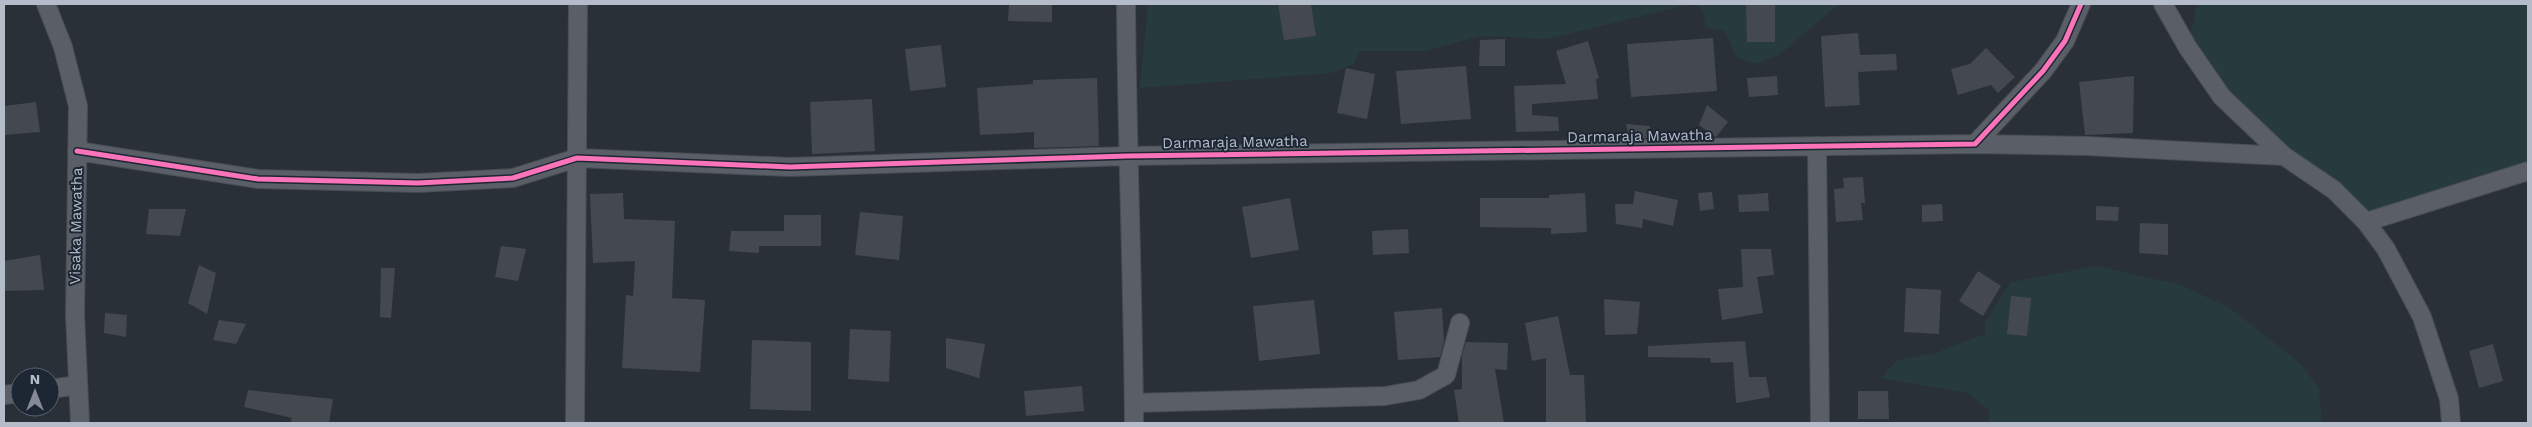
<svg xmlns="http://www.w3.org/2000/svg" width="2532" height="427" viewBox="0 0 2532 427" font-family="'Work Sans',sans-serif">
  <rect width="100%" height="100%" fill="#2a3038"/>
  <path fill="#273a3e" d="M 1148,4 L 1691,4 L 1547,39 L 1480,36 L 1425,51 L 1360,51 L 1353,64 L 1332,73 L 1140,88 Z
    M 1697,4 L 1839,4 L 1779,55 L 1755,64 L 1736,57 L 1725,31 L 1706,27 L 1703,10 Z
    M 2197,4 L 2528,4 L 2528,171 L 2366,222 L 2284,156 L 2188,48 Z
    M 2097,266 L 2181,285 L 2230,308 L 2300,363 L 2319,388 L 2322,423 L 1988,423 L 1990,411 L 1968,393 L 1881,378 L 1897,360 L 1936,353 L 1985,334 L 1985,322 L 2011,282 Z"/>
  <path fill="#444950" d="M 1009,4 L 1052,4 L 1052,22 L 1008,21 Z
    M 1278,4 L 1311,4 L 1316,36 L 1284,40 Z
    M 1746,4 L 1775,4 L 1775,42 L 1747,42 Z
    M 1858,33 L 1860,55 L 1896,54 L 1897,70 L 1858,72 L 1860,105 L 1825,107 L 1821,36 Z
    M 1713,38 L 1717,91 L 1631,97 L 1627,44 Z
    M 1505,39 L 1505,66 L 1479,66 L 1480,40 Z
    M 1588,41 L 1599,78 L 1596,79 L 1598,99 L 1532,104 L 1532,115 L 1558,117 L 1559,131 L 1516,132 L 1514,86 L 1566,84 L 1556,51 Z
    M 941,45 L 946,87 L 910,91 L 905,49 Z
    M 1986,48 L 2015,77 L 1998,93 L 1991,85 L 1958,95 L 1951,69 L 1970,64 Z
    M 1466,66 L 1471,119 L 1401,124 L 1396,71 Z
    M 1346,68 L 1375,74 L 1367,119 L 1337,113 Z
    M 1777,76 L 1778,95 L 1749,97 L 1747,78 Z
    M 2134,76 L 2133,133 L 2085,135 L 2079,82 Z
    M 1097,78 L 1099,146 L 1034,148 L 1034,132 L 980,135 L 977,88 L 1033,84 L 1033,80 Z
    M 872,99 L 875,151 L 812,154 L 810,102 Z
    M 36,102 L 40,132 L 4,135 L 4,106 Z
    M 1707,105 L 1728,122 L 1716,137 L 1699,125 Z
    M 1626,124 L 1650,126 L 1649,138 L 1629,138 Z
    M 1863,177 L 1865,203 L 1861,203 L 1863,220 L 1836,222 L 1834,189 L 1844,188 L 1843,178 Z
    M 1635,191 L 1678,200 L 1673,226 L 1643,219 L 1642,228 L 1616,224 L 1615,204 L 1633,204 Z
    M 1712,192 L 1714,209 L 1700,211 L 1698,193 Z
    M 623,193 L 624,219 L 675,221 L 672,298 L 705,300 L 700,372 L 622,368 L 626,295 L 633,296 L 635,261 L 593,263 L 590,194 Z
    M 1585,193 L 1587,232 L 1551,234 L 1551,228 L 1480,227 L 1480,198 L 1549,198 L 1549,195 Z
    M 1768,193 L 1769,211 L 1739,212 L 1738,195 Z
    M 1290,198 L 1299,250 L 1251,258 L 1242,207 Z
    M 1942,204 L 1943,221 L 1922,222 L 1922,205 Z
    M 2096,206 L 2119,207 L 2118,221 L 2096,220 Z
    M 149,209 L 186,209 L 180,236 L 146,234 Z
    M 860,212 L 903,216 L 899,260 L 855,255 Z
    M 784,215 L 821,215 L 821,246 L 759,246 L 759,253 L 729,251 L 731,231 L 784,231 Z
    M 2140,223 L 2168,224 L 2168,255 L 2139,253 Z
    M 1408,229 L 1409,253 L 1373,255 L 1372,231 Z
    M 501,246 L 526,249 L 518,281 L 495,277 Z
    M 1741,249 L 1771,249 L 1774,275 L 1757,277 L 1763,313 L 1722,320 L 1718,289 L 1743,287 Z
    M 40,255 L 44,290 L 4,291 L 4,261 Z
    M 199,265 L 216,273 L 207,314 L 188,303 Z
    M 381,268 L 395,268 L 391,318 L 380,317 Z
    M 1978,271 L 2001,286 L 1983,316 L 1959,301 Z
    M 1906,288 L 1941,290 L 1939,334 L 1904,332 Z
    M 2011,296 L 2031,298 L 2027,336 L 2007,334 Z
    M 1604,299 L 1640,302 L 1637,334 L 1605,335 Z
    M 1314,300 L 1320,354 L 1259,361 L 1253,306 Z
    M 1442,308 L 1444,341 L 1440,357 L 1398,360 L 1394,312 Z
    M 105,313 L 127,315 L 126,337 L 104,333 Z
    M 1558,316 L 1570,375 L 1584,375 L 1586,423 L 1546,423 L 1546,358 L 1532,361 L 1525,323 Z
    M 219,320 L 246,324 L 236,344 L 213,340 Z
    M 850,329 L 891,331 L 889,382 L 848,379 Z
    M 946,338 L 985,344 L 979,378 L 946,368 Z
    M 752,340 L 811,342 L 811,411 L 750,409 Z
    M 1745,341 L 1749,377 L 1766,377 L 1770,397 L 1736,403 L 1733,362 L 1711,363 L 1710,358 L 1648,357 L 1648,346 Z
    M 1466,342 L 1508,343 L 1507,370 L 1495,369 L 1504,423 L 1459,423 L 1454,390 L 1462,389 L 1462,355 Z
    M 2493,344 L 2503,381 L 2479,388 L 2469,351 Z
    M 1082,386 L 1084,411 L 1026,416 L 1024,391 Z
    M 248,390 L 333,399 L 329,423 L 290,423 L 292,418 L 244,407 Z
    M 1858,391 L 1888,391 L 1889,419 L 1858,419 Z"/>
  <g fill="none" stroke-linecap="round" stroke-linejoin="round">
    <defs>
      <path id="minor" d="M 46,4 L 63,47 L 78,106 L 75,315 L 80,423
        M 1126,4 C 1127,144 1133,283 1134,423
        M 2163,4 L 2188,48 L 2222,97 L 2284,156
        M 1975,144 L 2087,146 L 2284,156 L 2334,190 L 2366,222 L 2386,249 L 2422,317 L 2449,399 L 2451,423
        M 1817,146 L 1820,423
        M 77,151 L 258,179 L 418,183 L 513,178 L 577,158 L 790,167 L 1127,156 L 1975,144 L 2043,71 L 2065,41 L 2081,4
        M 2366,222 L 2528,171
        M 50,389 L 78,385
        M 4,395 L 20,393
        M 1134,403 L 1385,396 L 1419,390 L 1446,375 L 1460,323
        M 575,423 L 578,4"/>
    </defs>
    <use href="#minor" stroke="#484c53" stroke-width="20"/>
    <use href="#minor" stroke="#5a5e66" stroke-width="18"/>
    <defs>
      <path id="cycleway" d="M 77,151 L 258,179 L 418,183 L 513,178 L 577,158 L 790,167 L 1127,156 L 1975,144 L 2043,71 L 2065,41 L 2081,4"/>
    </defs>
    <use href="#cycleway" stroke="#1d2633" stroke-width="8"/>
    <use href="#cycleway" stroke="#fb73b8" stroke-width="5"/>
  </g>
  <g text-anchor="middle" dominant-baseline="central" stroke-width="4" stroke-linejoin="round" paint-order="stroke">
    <g font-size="15" fill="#b4bcc9" stroke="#1d2633">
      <text transform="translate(1640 136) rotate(-1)">Darmaraja Mawatha</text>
      <text transform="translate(1235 142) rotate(-1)">Darmaraja Mawatha</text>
      <text transform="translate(76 226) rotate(-89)">Visaka Mawatha</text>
    </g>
  </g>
  <rect width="2532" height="427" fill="none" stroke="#b4bcc9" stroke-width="10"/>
  <g transform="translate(35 392)"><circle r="24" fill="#1d2633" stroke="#59626f"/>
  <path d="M0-4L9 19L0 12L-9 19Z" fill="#848b96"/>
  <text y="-8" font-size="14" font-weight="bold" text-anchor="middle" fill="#b4bcc9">N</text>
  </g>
</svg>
